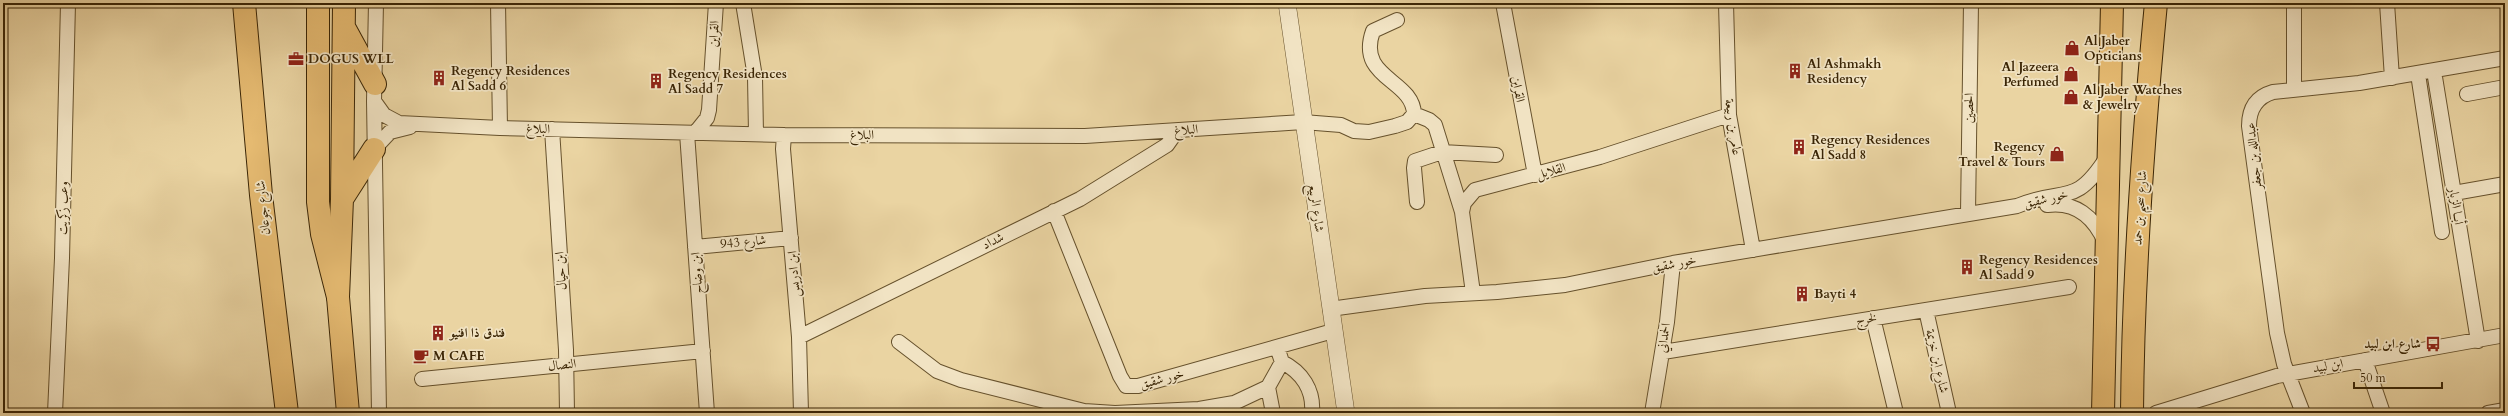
<svg xmlns="http://www.w3.org/2000/svg" width="2508" height="416" viewBox="0 0 2508 416" font-family="Cardo,Amiri,serif">
  <rect width="100%" height="100%" fill="#ead4a2"/>
  <filter id="stains"><feTurbulence type="fractalNoise" baseFrequency=".005" numOctaves="4"/><feColorMatrix values="0 0 0 0 .2 0 0 0 0 .09 0 0 0 0 .02 0 0 0 .5 -.17"/></filter>
  <radialGradient id="worn" r=".72"><stop offset=".6" stop-color="#630" stop-opacity="0"/><stop offset="1" stop-color="#630" stop-opacity=".3"/></radialGradient>
  <g fill="none" stroke-linecap="round" stroke-linejoin="round">
    <defs>
      <path id="minor" d="M 376,3 L 374,101 L 379,413
        M 498,3 L 500,128
        M 743,3 L 755,77 L 756,134
        M 1503,3 L 1535,175
        M 1726,3 L 1729,115 L 1753,250
        M 2387,3 L 2392,78
        M 2434,71 L 2478,341
        M 2418,74 L 2442,232
        M 2294,90 L 2294,3
        M 2467,94 L 2505,87
        M 374,101 L 384,115 L 399,123 L 500,128 L 784,135 L 1085,136 L 1303,122 L 1341,125 L 1354,131 L 1369,132 L 1395,126 L 1407,122 L 1414,114 C 1413,79 1356,79 1373,31 L 1397,20
        M 1414,114 L 1429,120 L 1435,125 L 1462,212
        M 552,129 L 566,350 L 567,413
        M 687,133 L 707,413
        M 695,133 L 707,118 L 709,110 L 716,3
        M 784,135 L 783,149 L 799,337 L 801,413
        M 374,149 L 390,132 L 410,127
        M 2454,193 L 2505,184
        M 1417,202 L 1414,168 L 1415,161 L 1442,152 L 1496,155
        M 2047,205 C 2075,201 2094,217 2105,242
        M 1054,211 L 1120,376 L 1126,386 L 1138,386 L 1333,331
        M 1968,213 L 1971,3
        M 695,247 L 791,238
        M 1473,293 L 1462,212 L 1464,203 L 1475,190 L 1600,157 L 1729,115
        M 1330,309 L 1425,296 L 1497,292 L 1565,285 L 1673,263 L 2017,206 C 2064,186 2074,209 2107,157
        M 1926,310 L 1949,413
        M 1873,318 L 1896,413
        M 799,337 L 1080,199 L 1167,145 L 1177,131
        M 899,342 L 937,371 L 961,380 L 1084,411 L 1115,413 L 1199,409 L 1234,403 L 1268,387
        M 1277,347 L 1282,362 C 1302,372 1314,390 1312,413
        M 1663,352 L 2069,287
        M 2365,360 L 2383,413
        M 422,379 L 703,351
        M 55,413 L 62,258 L 68,3
        M 1273,413 L 1268,387 L 1282,362
        M 1652,413 L 1667,322 L 1673,263
        M 2156,413 L 2277,376 L 2505,335
        M 2303,413 L 2284,364 L 2277,333 L 2249,126 C 2249,109 2256,97 2273,92 L 2359,83 L 2505,58
        M 2488,413 L 2505,410"/>
      <path id="tertiary" d="M 1287,3 L 1346,413"/>
      <path id="primary" d="M 244,3 L 261,195 L 287,413
        M 344,3 L 342,199 L 338,297 L 348,413
        M 345,29 L 375,84
        M 342,199 L 374,149"/>
      <path id="trunk" d="M 318,3 L 318,202 L 322,234 L 338,297
        M 2103,413 L 2112,3
        M 2132,413 C 2133,276 2143,139 2156,3"/>
    </defs>
    <use href="#minor" stroke="#66512c" stroke-width="16"/>
    <use href="#tertiary" stroke="#66512c" stroke-width="18"/>
    <use href="#primary" stroke="#3a2505" stroke-width="24"/>
    <use href="#trunk" stroke="#3a2505" stroke-width="24"/>
    <use href="#minor" stroke="#f1e3c3" stroke-width="14"/>
    <use href="#tertiary" stroke="#f1e3c3" stroke-width="17"/>
    <use href="#primary" stroke="#e5ba71" stroke-width="22"/>
    <use href="#trunk" stroke="#e5ba71" stroke-width="22"/>
  </g>
  <defs>
    <symbol id="shop-bare" viewBox="-9 -9 18 18"><path d="M-5-2.5h2.3a2.7 3.5 0 0 1 5.4 0H5L5.5 6h-11ZM-1.5-2.5h3a1.5 2.3 0 0 0-3 0Z" fill="#8f2418" stroke="#f1e3c3" stroke-width="2.5" paint-order="stroke"/></symbol>
    <symbol id="office-bare" viewBox="-9 -9 18 18"><path d="M-6-3h4V-5.5h4V-3h4V5H-6ZM-1-4.5V-3h2v-1.5ZM-6 0V1H6V0Z" fill="#8f2418" stroke="#f1e3c3" stroke-width="2.5" paint-order="stroke"/></symbol>
    <symbol id="building-bare" viewBox="-9 -9 18 18"><path d="M-4-6H4V6H1V3H-1V6H-4ZM-2.5-4.3h1.7v1.8h-1.7ZM.8-4.3h1.7v1.8H.8ZM-2.5-1h1.7V.8h-1.7ZM.8-1h1.7V.8H.8Z" fill="#8f2418" stroke="#f1e3c3" stroke-width="2.5" paint-order="stroke"/></symbol>
    <symbol id="bus-bare" viewBox="-9 -9 18 18"><path d="M-5-6H5V4H4V6H2V4H-2V6H-4V4H-5ZM-3.5-4V0h7V-4ZM-3.5 1.2v1.5H-2V1.2ZM2 1.2v1.5H3.5V1.2Z" fill="#8f2418" stroke="#f1e3c3" stroke-width="2.5" paint-order="stroke"/></symbol>
    <symbol id="cafe-bare" viewBox="-9 -9 18 18"><path d="M-5.5-4.5H6V0H3Q3 3.5 0 3.5H-2.5Q-5.5 3.5-5.5 0ZM3-3.2v2h1.7v-2ZM-6 4.5H4V6H-6Z" fill="#8f2418" stroke="#f1e3c3" stroke-width="2.5" paint-order="stroke"/></symbol>
  </defs>
  <g fill-rule="evenodd">
    <use href="#shop-bare" x="2061" y="37" width="22" height="22"/>
    <use href="#office-bare" x="285" y="48" width="22" height="22"/>
    <use href="#building-bare" x="1784" y="60" width="22" height="22"/>
    <use href="#shop-bare" x="2060" y="63" width="22" height="22"/>
    <use href="#building-bare" x="428" y="67" width="22" height="22"/>
    <use href="#building-bare" x="645" y="70" width="22" height="22"/>
    <use href="#shop-bare" x="2060" y="86" width="22" height="22"/>
    <use href="#building-bare" x="1788" y="136" width="22" height="22"/>
    <use href="#shop-bare" x="2046" y="143" width="22" height="22"/>
    <use href="#building-bare" x="1956" y="256" width="22" height="22"/>
    <use href="#building-bare" x="1791" y="283" width="22" height="22"/>
    <use href="#building-bare" x="427" y="322" width="22" height="22"/>
    <use href="#bus-bare" x="2422" y="333" width="22" height="22"/>
    <use href="#cafe-bare" x="410" y="345" width="22" height="22"/>
  </g>
  <g text-anchor="middle" dominant-baseline="central" stroke-width="3.5" stroke-linejoin="round" paint-order="stroke">
    <g font-size="13" fill="#3a2505" stroke="#f1e3c3">
      <text transform="translate(714 34) rotate(-87)">القراين</text>
      <text transform="translate(1518 89) rotate(79)">القراين</text>
      <text transform="translate(1969 108) rotate(-89)">الحصين</text>
      <text transform="translate(1733 127) rotate(82)">عامر بن ربيعة</text>
      <text transform="translate(538 129) rotate(1)">البلاغ</text>
      <text transform="translate(1186 130) rotate(-4)">البلاغ</text>
      <text x="862" y="135">البلاغ</text>
      <text transform="translate(2254 156) rotate(-96)">عبدالله بن جعفر</text>
      <text transform="translate(1551 171) rotate(-15)">القلايل</text>
      <text transform="translate(2046 199) rotate(-13)">خور شقيق</text>
      <text transform="translate(2456 206) rotate(81)">أبــا الزبار</text>
      <text transform="translate(63 208) rotate(-89)">وعب زكريت</text>
      <text transform="translate(263 208) rotate(-96)">شارع جوعان</text>
      <text transform="translate(1316 208) rotate(82)">شارع الربيع</text>
      <text transform="translate(2140 208) rotate(-86)">شارع سحيم بن حمد</text>
      <text transform="translate(993 241) rotate(-26)">شداد</text>
      <text transform="translate(743 242) rotate(-5)">شارع 943</text>
      <text transform="translate(1674 264) rotate(-11)">خور شقيق</text>
      <text transform="translate(561 271) rotate(-94)">ابن حيال</text>
      <text transform="translate(697 273) rotate(-94)">ابن وضاح</text>
      <text transform="translate(794 274) rotate(-94)">ابن ادريس</text>
      <text transform="translate(1866 319) rotate(-9)">لخرج</text>
      <text transform="translate(1664 338) rotate(-82)">الحمداني</text>
      <text transform="translate(1937 361) rotate(77)">شارع ابن خزيمة</text>
      <text transform="translate(562 365) rotate(-6)">النصال</text>
      <text transform="translate(2328 366) rotate(-10)">ابن لبيد</text>
      <text transform="translate(1162 379) rotate(-15)">خور شقيق</text>
    </g>
    <g font-size="13" font-weight="bold" fill="#3a2505" stroke="#f1e3c3" text-anchor="start">
      <text x="2084" y="41">Al Jaber<tspan x="2084" dy="15">Opticians</tspan></text>
      <text x="308" y="59">DOGUS WLL</text>
      <text x="1807" y="64">Al Ashmakh<tspan x="1807" dy="15">Residency</tspan></text>
      <text x="2059" y="67" text-anchor="end">Al Jazeera<tspan x="2059" dy="15">Perfumed</tspan></text>
      <text x="451" y="71">Regency Residences<tspan x="451" dy="15">Al Sadd 6</tspan></text>
      <text x="668" y="74">Regency Residences<tspan x="668" dy="15">Al Sadd 7</tspan></text>
      <text x="2083" y="90">Al Jaber Watches<tspan x="2083" dy="15">&amp; Jewelry</tspan></text>
      <text x="1811" y="140">Regency Residences<tspan x="1811" dy="15">Al Sadd 8</tspan></text>
      <text x="2045" y="147" text-anchor="end">Regency<tspan x="2045" dy="15">Travel &amp; Tours</tspan></text>
      <text x="1979" y="260">Regency Residences<tspan x="1979" dy="15">Al Sadd 9</tspan></text>
      <text x="1814" y="294">Bayti 4</text>
      <text x="450" y="333">فندق ذا افنيو</text>
      <text x="2421" y="344" text-anchor="end">شارع ابن لبيد</text>
      <text x="433" y="356">M CAFE</text>
    </g>
  </g>
  <rect width="2508" height="416" fill="none" stroke="#ead4a2" stroke-width="16"/>
  <rect x="4" y="4" width="2500" height="408" fill="none" stroke="#3a2505" stroke-width="2"/>
  <rect x="8" y="8" width="2492" height="400" fill="none" stroke="#3a2505"/>
  <path d="M2354 382v6h88v-6" fill="none" stroke="#3a2505" stroke-width="2"/>
  <text x="2360" y="382" font-size="12" fill="#3a2505" stroke="#f1e3c3" stroke-width="3" paint-order="stroke">50 m</text>
  <rect width="100%" height="100%" filter="url(#stains)"/>
  <rect width="100%" height="100%" fill="url(#worn)"/>
</svg>
